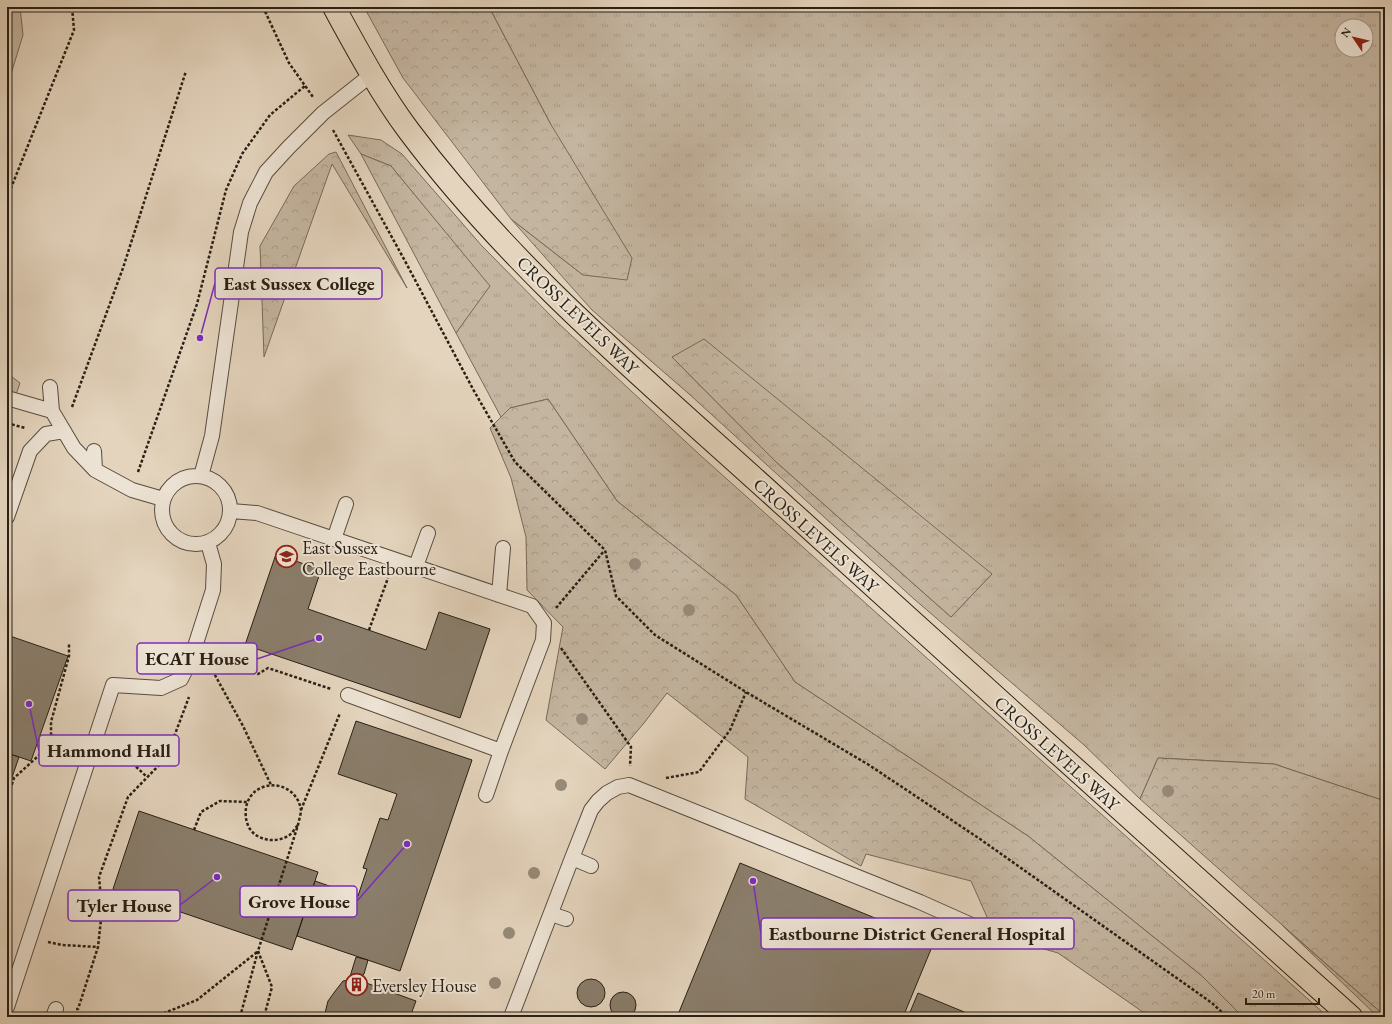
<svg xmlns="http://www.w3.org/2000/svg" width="1392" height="1024" viewBox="0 0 1392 1024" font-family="'EB Garamond',serif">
  <defs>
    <pattern id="grass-tufts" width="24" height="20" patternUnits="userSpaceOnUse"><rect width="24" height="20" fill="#c4b5a0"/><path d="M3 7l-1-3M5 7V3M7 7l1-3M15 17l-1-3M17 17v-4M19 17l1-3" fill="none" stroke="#a89b89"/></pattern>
    <pattern id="forest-crowns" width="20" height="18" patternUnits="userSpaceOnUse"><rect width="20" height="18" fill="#c4b5a0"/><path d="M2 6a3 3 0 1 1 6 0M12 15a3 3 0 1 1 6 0" fill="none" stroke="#a89b89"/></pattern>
  </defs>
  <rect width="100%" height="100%" fill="#e4d4bd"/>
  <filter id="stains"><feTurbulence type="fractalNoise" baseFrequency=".005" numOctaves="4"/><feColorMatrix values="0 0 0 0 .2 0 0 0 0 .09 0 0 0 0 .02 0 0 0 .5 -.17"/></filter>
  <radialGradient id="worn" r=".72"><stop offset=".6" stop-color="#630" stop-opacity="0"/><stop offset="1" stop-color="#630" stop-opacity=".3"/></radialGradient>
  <path fill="url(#grass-tufts)" stroke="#766a5a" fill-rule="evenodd" d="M 489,7 L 1385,7 L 1385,801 L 1274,764 L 1158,758 L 1140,799 L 1083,744 L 914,599 L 688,393 L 592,310 L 511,219 L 583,275 L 550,123 ZM 1342,26 L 1366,26 L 1366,50 L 1342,50 ZM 672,357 L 992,574 L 951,617 L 775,461 Z
    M 348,135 L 381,140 L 402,154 L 482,246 L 557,322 L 700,455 L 1328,1017 L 1243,1017 L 1202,976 L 1028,836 L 795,682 L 736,595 L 617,501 L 548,399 L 510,408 L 501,417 L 456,333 L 489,286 L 391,166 L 361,154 Z
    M 1282,925 L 1385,1016 L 1385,1017 L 1378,1017 Z"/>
  <path fill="url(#forest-crowns)" stroke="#766a5a" d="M 364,7 L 489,7 L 550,123 L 632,258 L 627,280 L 583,275 L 511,219 L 403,78 Z
    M 336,152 L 407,288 L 332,164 L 264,357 L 260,246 L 294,186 L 329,154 Z
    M 361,154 L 391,166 L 490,286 L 456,333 Z
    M 704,339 L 992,574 L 951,617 L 775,461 L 672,357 Z
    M 548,399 L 617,501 L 736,595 L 795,682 L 1028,836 L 1202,976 L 1243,1017 L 1150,1017 L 1058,953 L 995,935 L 971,881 L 866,854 L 861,866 L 745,799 L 748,757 L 667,693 L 644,723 L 605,769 L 546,720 L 563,627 L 527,590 L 526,537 L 511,478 L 490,428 L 510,408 Z
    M 1158,758 L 1274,764 L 1385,801 L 1385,1016 L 1140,799 Z"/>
  <path fill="#c4b5a0" stroke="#766a5a" d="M 7,7 L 20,7 L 23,35 L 7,87 Z
    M 7,373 L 20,383 L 7,421 Z"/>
  <path fill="#8a7e6c" stroke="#282015" d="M 276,554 L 321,570 L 308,609 L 426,650 L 439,612 L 490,629 L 460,718 L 245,645 Z
    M 7,635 L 68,656 L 31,761 L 7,753 Z
    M 356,721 L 472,760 L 400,971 L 297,936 L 315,881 L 358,896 L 367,869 L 363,868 L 380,818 L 388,820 L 397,794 L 338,774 Z
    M 7,753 L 19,757 L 7,792 Z
    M 139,811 L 318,872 L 292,950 L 113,889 Z
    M 740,863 L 934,942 L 903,1017 L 677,1017 Z
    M 356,957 L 368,960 L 364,974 L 358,980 L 416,1001 L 410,1017 L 338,1017 L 339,1015 L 325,1013 L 328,1001 L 336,990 L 343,981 L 349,980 Z
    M577 993a14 14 0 1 1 28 0a14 14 0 1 1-28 0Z
    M610 1005a13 13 0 1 1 26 0a13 13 0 1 1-26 0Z
    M 918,993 L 974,1016 L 973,1017 L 908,1017 Z"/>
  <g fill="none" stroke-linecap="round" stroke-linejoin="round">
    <defs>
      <path id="service" d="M 50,387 L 52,411 L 74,448 L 95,470 L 132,490 L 163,499
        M 7,398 L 52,411
        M 94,451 L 95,470
        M162 510a34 34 0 1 1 68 0a34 34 0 1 1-68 0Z
        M 201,476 L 212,436 L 241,232 L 250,203 L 266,172 L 288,148 L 323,113 L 371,75
        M 231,511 L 257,513 L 532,606 L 544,623 L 543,640 L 501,751 L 486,795
        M 7,517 L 30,451 L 46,434 L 64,431
        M 334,539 L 346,504
        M 416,566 L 428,533
        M 499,595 L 503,548
        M 348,695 L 501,751
        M 572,858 L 591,866
        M 551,914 L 566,919
        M 7,1007 L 113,685 L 161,688 L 181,679 L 191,659 L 213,590 L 214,564 L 208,543
        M 53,1017 L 56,1009
        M 511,1017 L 572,858 L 591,810 L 598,801 L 607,793 L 618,787 L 629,785 L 920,902 L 976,927"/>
      <path id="primary" d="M 334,7 C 357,49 380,92 409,131 C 516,274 656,388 787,508 C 974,679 1163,847 1351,1017"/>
    </defs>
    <use href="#service" stroke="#574d3f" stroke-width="16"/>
    <use href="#primary" stroke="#282015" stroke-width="24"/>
    <path stroke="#282015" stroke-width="2.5" stroke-dasharray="3 2" stroke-linecap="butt" d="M 263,7 L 289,63 L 313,97
      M 333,130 L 405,261 L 474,391 L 515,462 L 605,550 L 616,596 L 655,635 L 746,692 L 869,765 L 980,839 L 1212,1003 L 1227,1017
      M 7,198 L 74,30 L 72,7
      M 72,407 L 123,268 L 186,71
      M 7,423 L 25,428
      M 138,472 L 197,304 L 226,190 L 242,154 L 270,115 L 306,85
      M 556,608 L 604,551
      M 369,630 L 388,578
      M 561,648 L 631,747 L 630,766
      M 209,665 L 220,663 L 258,674 L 268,668 L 331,689
      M 210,666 L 243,726 L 271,785
      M 51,735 L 74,743
      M 109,755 L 131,762 L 147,777
      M 666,778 L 699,772 L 730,730 L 746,692
      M 7,799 L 14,778 L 46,749 L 51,735 L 51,722 L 69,656 L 69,644
      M 301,810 L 340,713
      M 194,830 L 201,812 L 220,801 L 247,802
      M 48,942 L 62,945 L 98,947
      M 258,951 L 272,987 L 264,1017
      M 76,1009 L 78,1009 L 98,947 L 102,910 L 99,877 L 128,797 L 166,758 L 189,697
      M 154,1017 L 197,1000 L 257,952
      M 240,1017 L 258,951 L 298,825 C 299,820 301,814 301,810 C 296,778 251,777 246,808 C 245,815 246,823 250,829 C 258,841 276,843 288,836 C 292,834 295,828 298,825"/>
    <use href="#service" stroke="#ede3d4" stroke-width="14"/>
    <use href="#primary" stroke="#e4d4bd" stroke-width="22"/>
  </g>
  <g fill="#968a78">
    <circle cx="635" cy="564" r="6"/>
    <circle cx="689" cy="610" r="6"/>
    <circle cx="582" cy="719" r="6"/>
    <circle cx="561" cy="785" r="6"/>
    <circle cx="1168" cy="791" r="6"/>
    <circle cx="534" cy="873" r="6"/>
    <circle cx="509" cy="933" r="6"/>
    <circle cx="495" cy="983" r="6"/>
  </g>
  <defs>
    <symbol id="university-ring" viewBox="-11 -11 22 22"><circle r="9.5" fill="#ede3d4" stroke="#8f2418" stroke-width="1.5"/><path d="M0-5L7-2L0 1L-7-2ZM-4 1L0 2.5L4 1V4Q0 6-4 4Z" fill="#8f2418"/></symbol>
    <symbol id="building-ring" viewBox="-11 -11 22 22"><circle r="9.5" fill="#ede3d4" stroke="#8f2418" stroke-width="1.5"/><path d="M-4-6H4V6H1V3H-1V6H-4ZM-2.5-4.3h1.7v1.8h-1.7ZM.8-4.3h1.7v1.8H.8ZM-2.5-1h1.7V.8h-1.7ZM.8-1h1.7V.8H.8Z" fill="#8f2418"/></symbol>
  </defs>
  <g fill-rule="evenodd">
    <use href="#university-ring" x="274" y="544" width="25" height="25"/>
    <use href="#building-ring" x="344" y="972" width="25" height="25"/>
  </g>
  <g text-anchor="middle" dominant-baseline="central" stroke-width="4" stroke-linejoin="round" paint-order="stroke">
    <g font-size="18" fill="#282015" stroke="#ede3d4">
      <text transform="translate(578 315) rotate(44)">CROSS LEVELS WAY</text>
      <text transform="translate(816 535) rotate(42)">CROSS LEVELS WAY</text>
      <text transform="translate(1057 753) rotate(42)">CROSS LEVELS WAY</text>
    </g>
    <g font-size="18" fill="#282015" stroke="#ede3d4" text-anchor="start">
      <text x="302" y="547">East Sussex<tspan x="302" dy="21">College Eastbourne</tspan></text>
      <text x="372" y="985">Eversley House</text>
    </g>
  </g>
  <path fill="none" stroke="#7b2cbf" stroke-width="1.5" d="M200 338L215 283M319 638L257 659M29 704L39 751M407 844L357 901M217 877L180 905M753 881L761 934"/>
  <g fill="#7b2cbf" stroke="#ede3d4" stroke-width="1.5">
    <circle cx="200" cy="338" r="4"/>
    <circle cx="319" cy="638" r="4"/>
    <circle cx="29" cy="704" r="4"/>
    <circle cx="407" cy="844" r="4"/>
    <circle cx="217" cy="877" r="4"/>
    <circle cx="753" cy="881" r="4"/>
  </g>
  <g fill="#ede3d4" stroke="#7b2cbf" stroke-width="1.5">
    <rect x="215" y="268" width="167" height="31" rx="4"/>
    <rect x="137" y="643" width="120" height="31" rx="4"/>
    <rect x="39" y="735" width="140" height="31" rx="4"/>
    <rect x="240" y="886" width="117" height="31" rx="4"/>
    <rect x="68" y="890" width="112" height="31" rx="4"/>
    <rect x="761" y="918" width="313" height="31" rx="4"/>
  </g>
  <g font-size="19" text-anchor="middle" font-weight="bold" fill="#282015">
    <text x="299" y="290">East Sussex College</text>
    <text x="197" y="665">ECAT House</text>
    <text x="109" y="757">Hammond Hall</text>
    <text x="299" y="908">Grove House</text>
    <text x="124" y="912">Tyler House</text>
    <text x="917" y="940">Eastbourne District General Hospital</text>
  </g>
  <rect width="1392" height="1024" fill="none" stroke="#e4d4bd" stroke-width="24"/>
  <rect x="8" y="8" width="1376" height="1008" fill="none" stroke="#282015" stroke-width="2"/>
  <rect x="12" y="12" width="1368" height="1000" fill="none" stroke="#282015"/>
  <g transform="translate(1354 38) rotate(305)"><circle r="19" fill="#ede3d4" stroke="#9e9588"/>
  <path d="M0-3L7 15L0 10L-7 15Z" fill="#8f2418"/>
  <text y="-6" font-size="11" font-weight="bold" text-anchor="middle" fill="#282015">N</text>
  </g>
  <path d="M1246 998v6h73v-6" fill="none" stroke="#282015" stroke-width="2"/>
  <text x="1252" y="998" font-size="12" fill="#282015" stroke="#ede3d4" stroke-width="3" paint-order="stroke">20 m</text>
  <rect width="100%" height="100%" filter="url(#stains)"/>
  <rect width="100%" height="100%" fill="url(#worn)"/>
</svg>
